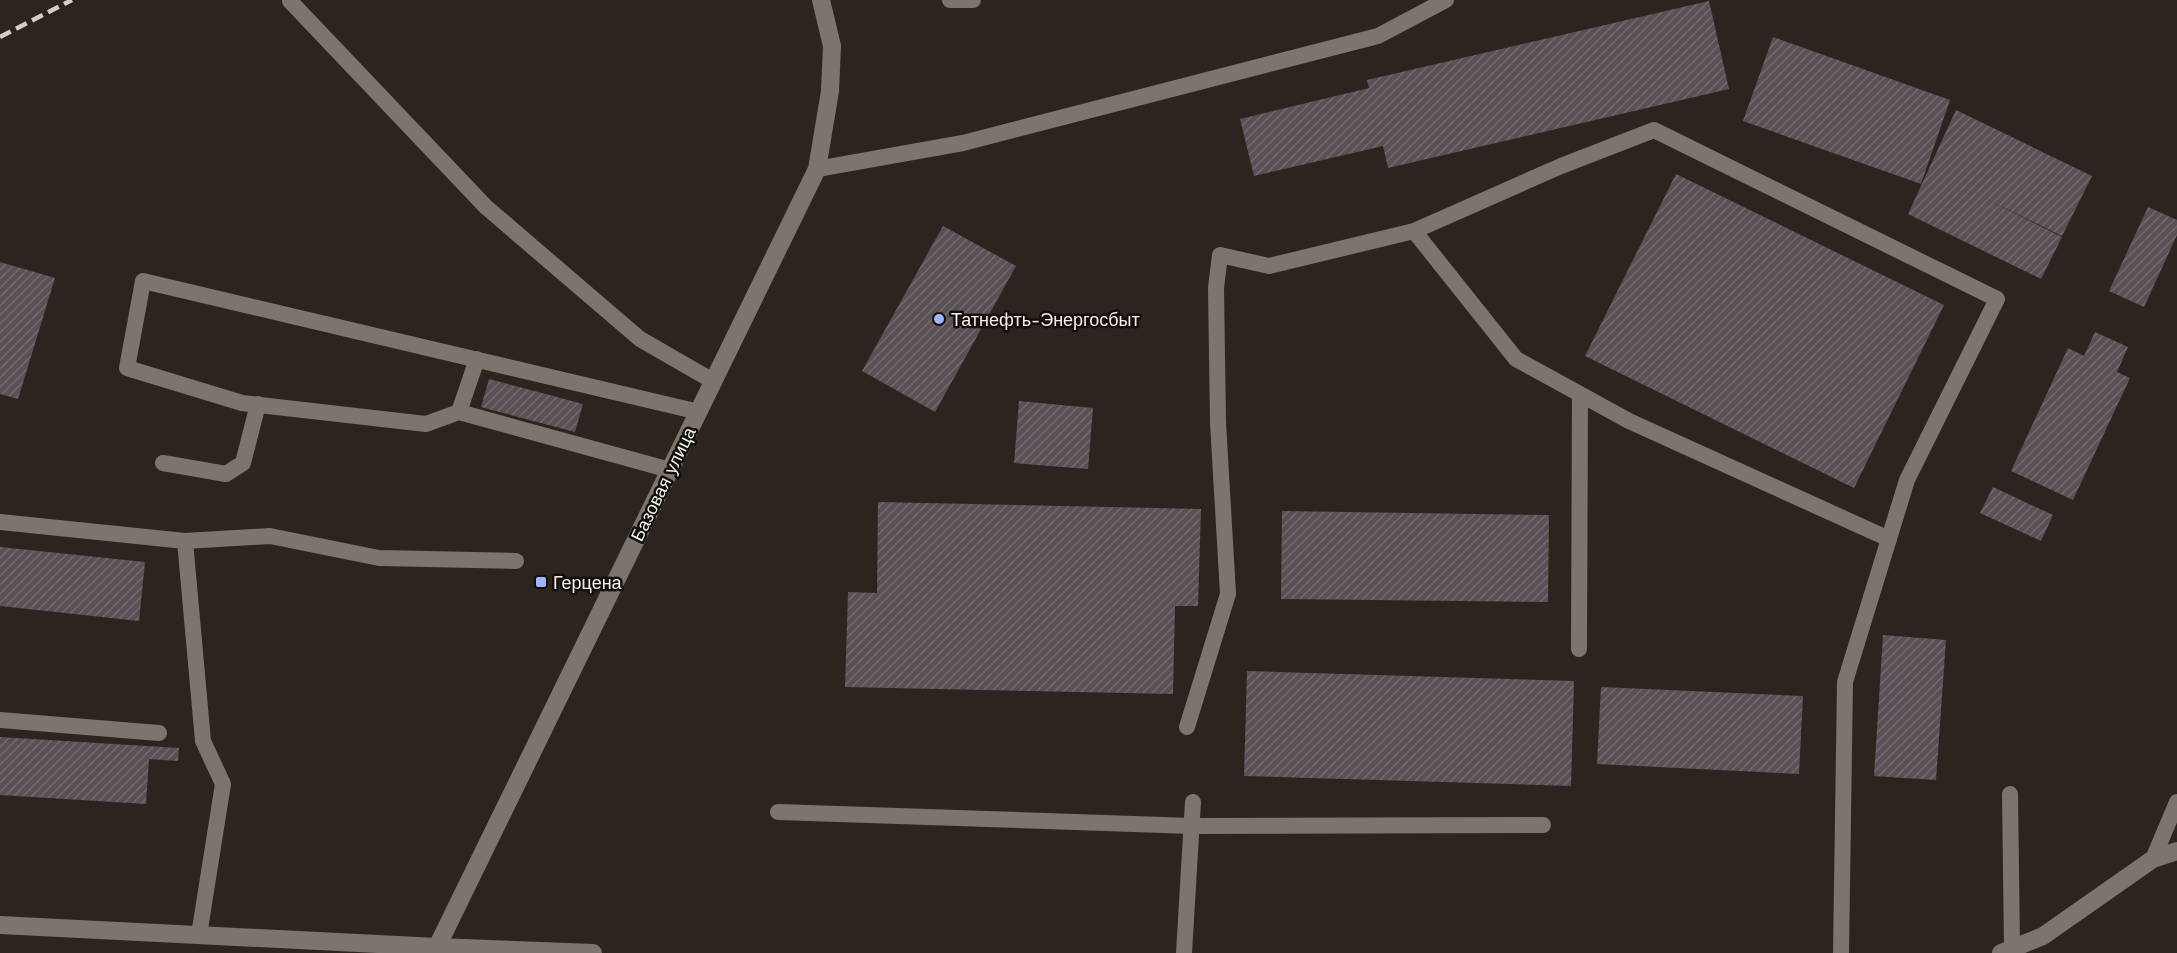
<svg xmlns="http://www.w3.org/2000/svg" width="2177" height="953" viewBox="0 0 2177 953" font-family="'Work Sans',sans-serif">
  <defs>
    <pattern id="building-hatch" width="6" height="6" patternUnits="userSpaceOnUse" patternTransform="scale(1.5)"><rect width="6" height="6" fill="#5a5157"/><path d="M-1 1l2-2M0 6l6-6M5 7l2-2" fill="none" stroke="#726a6f"/></pattern>
  </defs>
  <rect width="100%" height="100%" fill="#2c251f"/>
  <path fill="url(#building-hatch)" d="M 1709,1 L 1729,89 L 1388,168 L 1383,146 L 1254,176 L 1240,119 L 1369,88 L 1367,80 Z
    M 1773,37 L 1950,100 L 1921,184 L 1743,121 Z
    M 1956,110 L 2092,176 L 2062,236 L 1980,196 L 2062,237 L 2041,279 L 1908,214 Z
    M 1676,174 L 1944,305 L 1854,488 L 1585,356 Z
    M 2148,207 L 2177,220 L 2177,235 L 2144,307 L 2109,291 Z
    M 943,226 L 1016,266 L 935,412 L 862,371 Z
    M 0,262 L 55,278 L 18,399 L 0,394 Z
    M 2095,332 L 2128,347 L 2117,372 L 2130,378 L 2073,500 L 2011,471 L 2068,348 L 2084,356 Z
    M 489,379 L 583,404 L 575,432 L 481,407 Z
    M 1019,401 L 1093,408 L 1088,469 L 1014,463 Z
    M 1993,487 L 2053,515 L 2041,541 L 1980,513 Z
    M 878,502 L 1201,509 L 1198,606 L 1175,606 L 1173,694 L 845,687 L 848,592 L 877,593 Z
    M 1282,511 L 1549,515 L 1548,602 L 1281,599 Z
    M 0,547 L 145,562 L 139,621 L 0,606 Z
    M 1883,635 L 1946,640 L 1936,780 L 1874,776 Z
    M 1247,671 L 1574,681 L 1571,786 L 1244,776 Z
    M 1601,687 L 1803,696 L 1799,774 L 1597,764 Z
    M 0,737 L 179,748 L 178,761 L 149,759 L 146,804 L 0,795 Z"/>
  <g fill="none" stroke-linecap="round" stroke-linejoin="round">
    <path stroke="#7c746d" stroke-width="16" d="M 950,0 L 973,0
      M 290,1 L 486,207 L 640,339 L 713,381
      M 817,169 L 963,143 L 1378,36 L 1446,0
      M 1414,231 L 1516,359 L 1629,421 L 1889,539
      M 459,412 L 477,359
      M 163,463 L 226,474 L 243,463 L 258,404
      M 670,470 L 459,412 L 426,424 L 242,403 L 127,368 L 143,281 L 699,412
      M 0,522 L 185,541 L 270,536 L 379,558 L 516,561
      M 185,541 L 203,741 L 223,784 L 199,935
      M 1579,649 L 1580,394
      M 0,720 L 159,733
      M 1187,727 L 1228,594 L 1218,423 L 1216,288 L 1220,255 L 1269,266 L 1414,231 L 1561,166 L 1654,130 L 1997,299 L 1907,480 L 1845,682 L 1841,953
      M 2010,794 L 2012,948
      M 778,812 L 1192,826 L 1543,825
      M 2153,859 L 2177,802
      M 1184,953 L 1193,802"/>
    <path stroke="#7c746d" stroke-width="18" d="M 437,947 L 593,953
      M 2001,953 L 2043,936 L 2153,859 L 2177,851"/>
    <path stroke="#7c746d" stroke-width="18" d="M 437,947 L 817,169 L 830,91 L 832,46 L 821,0"/>
    <path stroke="#7c746d" stroke-width="18" d="M 0,925 L 437,947 L 433,953"/>
    <path stroke="#d2cec9" stroke-width="4.5" stroke-dasharray="12 6" stroke-linecap="butt" d="M 0,37 L 72,0"/>
  </g>
  <g fill="#a2b2fd" stroke="#120f0c" stroke-width="2">
    <circle cx="939" cy="319" r="6"/>
    <rect x="535" y="576" width="12" height="12" rx="3"/>
  </g>
  <g text-anchor="middle" dominant-baseline="central" stroke-width="5" stroke-linejoin="round" paint-order="stroke">
    <g font-size="18" fill="#f5f1ec" stroke="#120f0c" text-anchor="start">
      <text x="951" y="319">Татнефть-Энергосбыт</text>
      <text x="553" y="582">Герцена</text>
    </g>
    <g font-size="18" fill="#f5f1ec" stroke="#120f0c">
      <text transform="translate(663 484) rotate(-64)">Базовая улица</text>
    </g>
  </g>
</svg>
